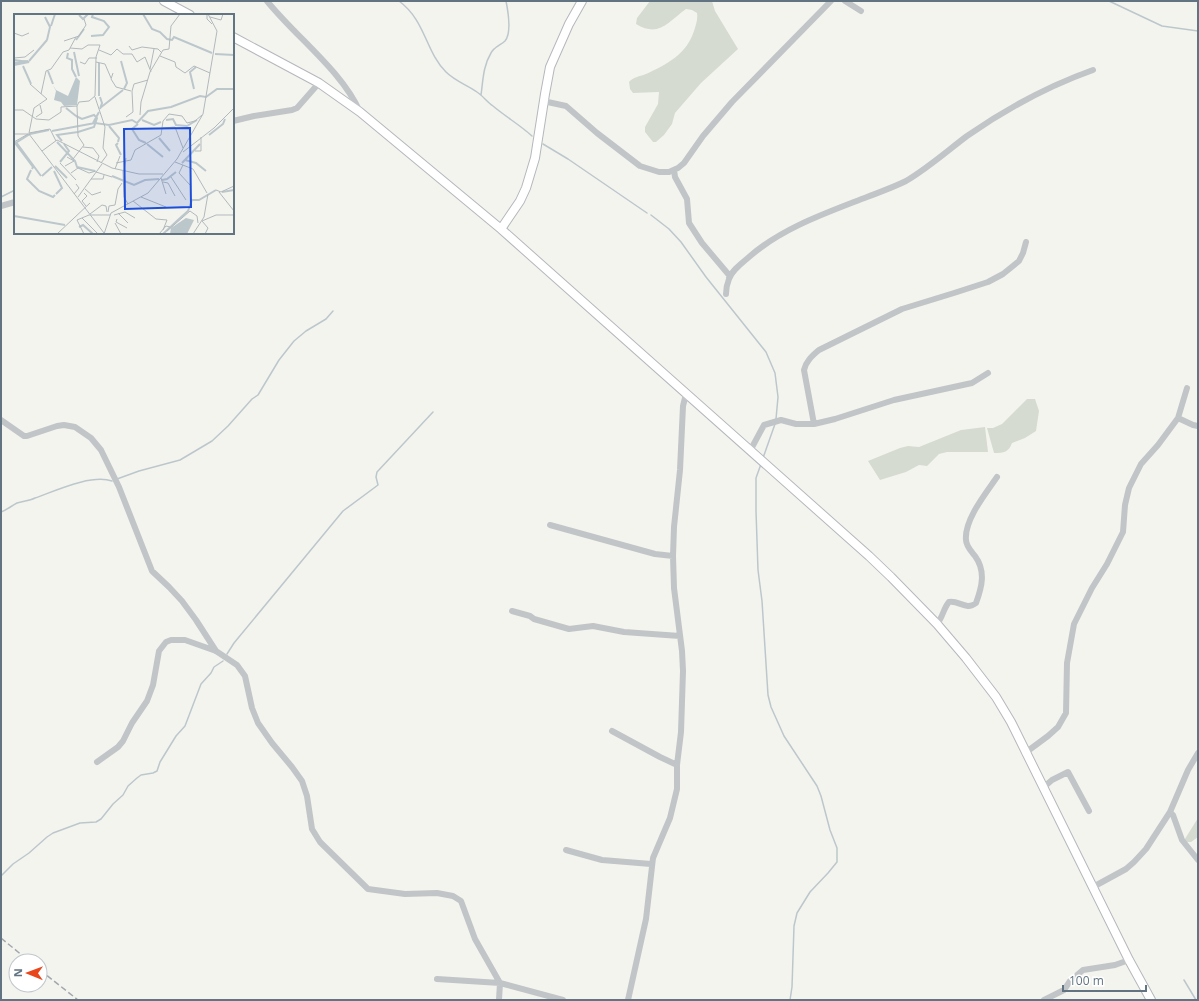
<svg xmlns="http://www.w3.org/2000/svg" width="1199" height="1001" viewBox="0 0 1199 1001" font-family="'Open Sans',sans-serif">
  <rect width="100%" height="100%" fill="#f4f4ef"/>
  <path fill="#d5dbd0" d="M 650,1 L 712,1 L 715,11 L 738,49 L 701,83 L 675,113 L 672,124 L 664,135 L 656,142 L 653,142 L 645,132 L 645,127 L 658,104 L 659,92 L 633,93 L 630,89 L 629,82 C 633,77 641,76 646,74 C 667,64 686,55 694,31 C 696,24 698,20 697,13 L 692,10 L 686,9 C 668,22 659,38 636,24 L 637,18 Z
    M 1027,399 L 1035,399 L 1039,411 L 1036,431 L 1025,438 L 1012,443 C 1009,452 1004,453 994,453 L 987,428 L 993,428 L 1002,424 Z
    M 985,427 L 988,452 L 947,452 L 939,454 L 927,466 L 919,465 L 906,472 L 880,480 L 868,461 L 900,448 L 908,446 L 919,447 L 961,430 Z
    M 1198,818 L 1198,837 L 1191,842 L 1183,842 Z"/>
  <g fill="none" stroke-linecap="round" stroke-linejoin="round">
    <path stroke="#bcc7cc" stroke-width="1.5" d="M 399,1 C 426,21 425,51 446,72 C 455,81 467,85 477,92 C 483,96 487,102 493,106 C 506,117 520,125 532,136
      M 1109,1 L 1162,26 L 1198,31
      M 481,95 C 483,81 483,66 491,53 C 494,47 501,45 505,41 C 512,33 508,11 506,1
      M 543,144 L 568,159 L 647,213
      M 1,197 L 15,190
      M 651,215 L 669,229 L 681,242 L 706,277 L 766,352 L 775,373 L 778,397 L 776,419
      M 763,458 L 775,424
      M 761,464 L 756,478 L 756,511 L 758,570 L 762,601 L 768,695 L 771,707 L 784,736 L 817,786 L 821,796 L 830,830 L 837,848 L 837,862 L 828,873 L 810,892 L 797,913 L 794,926 L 792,987 L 790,1000
      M 117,479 L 139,471 L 180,460 L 212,441 L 228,426 L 252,399 L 258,395 L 279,360 L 294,341 L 306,331 L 326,319 L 333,311
      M 1,512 C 7,510 11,506 17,503 C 23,501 29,501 35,498 C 55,491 91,474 112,481
      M 227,654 L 234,643 L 343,511 L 378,485 L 376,477 L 377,472 L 433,412
      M 1,876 L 13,864 L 29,853 L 47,837 L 53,833 L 80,823 L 96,822 L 101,819 L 113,804 L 123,795 L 128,786 L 137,778 L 141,775 L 153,773 L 157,771 L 160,762 L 176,736 L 185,726 L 201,684 L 211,673 L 214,667 L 223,661
      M 1184,980 L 1196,1000"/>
    <defs>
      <path id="major" d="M 164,1 L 190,15
        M 233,37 L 319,83 L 360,112 L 501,229 L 869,556 L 891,577 L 937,624 L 966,658 L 996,697 L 1011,722 L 1129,960 L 1151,1000
        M 501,229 L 520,201 L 526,188 L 535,158 L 545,94 L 550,67 L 569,24 L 582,1"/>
    </defs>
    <use href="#major" stroke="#b4b8bc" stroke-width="10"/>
    <path stroke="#c1c5c8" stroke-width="6" d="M 267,1 C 296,37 342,71 360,112
      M 845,1 L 861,11
      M 543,101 L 566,106 L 597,133 L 640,166 L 659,172 L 669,172 L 678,168 L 684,163 L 703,136 L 732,102 L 831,1
      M 233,121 L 254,116 L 292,110 L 297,108 L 319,83
      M 674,170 L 675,177 L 687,199 L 689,223 L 702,243 L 729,275 L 729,277
      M 1,206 L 15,202
      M 726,294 C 726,288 727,284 729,279 C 732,270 742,263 749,257 C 782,228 826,213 867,197 C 880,192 894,187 906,181 C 928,168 947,151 967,136 C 1006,109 1048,86 1093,70
      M 1178,418 L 1193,425 L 1198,426
      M 1,420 L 24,436 L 27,436 L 57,426 L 64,425 L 75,427 L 91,438 L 101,450 L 119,487 L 152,571 L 169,587 L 182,601 L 196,620 L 216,651
      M 814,424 L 804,370 C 806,361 812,356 819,350 L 902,309 L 954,293 L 988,282 L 1003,274 L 1019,261 L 1023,253 L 1026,242
      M 750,451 L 764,425 L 781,420 L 796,424 L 814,424 L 835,419 L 894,400 L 972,383 L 988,373
      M 550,525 L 655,554 L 673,556
      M 512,611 L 530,616 L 534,619 L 569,629 L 593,626 L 624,632 L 680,636
      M 937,624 C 943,617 943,609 949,602 C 959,600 966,611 976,603 C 982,587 986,571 975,556 C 971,551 966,546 966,540 C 964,520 986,493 997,477
      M 612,731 L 660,757 L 677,765
      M 1025,753 L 1048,736 L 1058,727 L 1066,713 L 1067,663 L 1074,624 L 1092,588 L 1107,564 L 1123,532 L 1125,505 L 1129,488 L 1141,464 L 1158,445 L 1178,418 L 1187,388
      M 97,762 L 118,747 L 123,741 L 132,723 L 147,701 L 153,685 L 159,651 L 166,642 L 171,640 L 185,640 L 216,651 L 237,665 L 245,676 L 252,708 L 258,723 L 272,743 L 292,767 L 302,781 L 307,796 L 312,829 L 320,842 L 368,889 L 405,894 L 437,893 L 453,896 L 461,901 L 475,939 L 500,983 L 499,1000
      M 1044,787 L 1052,780 L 1068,772 L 1089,811
      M 1170,812 L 1173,815 L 1182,840 L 1198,860
      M 566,850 L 602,860 L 651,864
      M 1093,887 L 1126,869 L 1134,862 L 1146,849 L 1170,812 L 1188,770 L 1198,753
      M 437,979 L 500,983 L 563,1000
      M 628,1000 L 646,919 L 653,858 L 670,818 L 677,789 L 677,765 L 681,732 L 683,671 L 682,651 L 674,588 L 673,556 L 674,527 L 680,470 L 683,406 L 686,394
      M 1044,1000 L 1064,990 L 1070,981 L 1083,970 L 1115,965 L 1129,960"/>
    <use href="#major" stroke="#fff" stroke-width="8"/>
    <path stroke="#a1a8ad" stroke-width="1.5" stroke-dasharray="6 3" stroke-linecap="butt" d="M 1,938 L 29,961
      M 40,970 L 78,1000"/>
  </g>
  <g transform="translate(14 14)">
    <rect width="220" height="220" fill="#f4f4ef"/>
    <path d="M 62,63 L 66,67 L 63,91 L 50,92 L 47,88 L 40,86 L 42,77 L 39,71 L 42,76 L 54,82 ZM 172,204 L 180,206 L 173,220 L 156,220 L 157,214 Z" fill="#bcc7cc"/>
    <path fill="none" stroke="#bcc7cc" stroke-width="2" d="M 129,0 L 138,15 L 146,18 L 153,25 L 158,26 L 160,23 L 198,39M 65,1 L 69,5 L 74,0M 31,3 L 36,13 L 33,26M 37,12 L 41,0M 77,22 L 89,21 L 95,13 L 90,7 L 78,3 L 79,0M 62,26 L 70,15M 60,38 L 65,62M 54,39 L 53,44 L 58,46 L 58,55 L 62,63M 201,40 L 220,41M 0,46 L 15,48 L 0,51M 15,47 L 33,26M 107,47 L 113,69 L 110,75M 0,49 L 14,47M 9,52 L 17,70M 34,57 L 39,70M 180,75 L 176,58 L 182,53M 85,82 L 85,49M 86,83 L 88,89 L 86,95M 52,94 L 62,102M 86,94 L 109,76M 62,102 L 68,105 L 80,101 L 83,104 L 80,113 L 64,118M 128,106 L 140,111 L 147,108M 152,106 L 159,105 L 162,111 L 173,112 L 183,106M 79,109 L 85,98M 124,110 L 118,115 L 125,126 L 132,129M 95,112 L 105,124 L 104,128M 38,117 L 81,109 L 95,111 L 118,106 L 123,109 L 134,97 L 157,93 L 186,82 L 192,83 L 203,75 L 220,75M 195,121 L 209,110 L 211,105M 145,124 L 156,137M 48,127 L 43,121 L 64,118M 2,128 L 27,162M 43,128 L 61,147 L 63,153 L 81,157M 1,129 L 19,153 L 18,155M 104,129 L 102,131 L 107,141M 0,130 L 16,120 L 35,116M 133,130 L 149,143M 171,146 L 182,149 L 192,157M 46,148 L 55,137 L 50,130M 168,149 L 186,130M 41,152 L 53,164M 17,156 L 13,165 L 18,170M 40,157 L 48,174 L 42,180M 28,162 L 38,153M 98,162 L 120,171 L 131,166 L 145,165M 148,166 L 153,165 L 162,158M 18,170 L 25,177 L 39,183 L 41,181M 208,178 L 220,176M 0,202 L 51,211M 165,205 L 174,197 L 178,186 L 185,186 L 202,176M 65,213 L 69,211 L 79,220M 149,220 L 165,205"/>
    <path fill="none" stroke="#b1b9bc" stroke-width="1" d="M 193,0 L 193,5 L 198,10M 196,3 L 207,6 L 209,0M 0,19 L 8,22 L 15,19M 50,27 L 65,22 L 72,11 L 70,5M 115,32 L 118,36 L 128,33 L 144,35 L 148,39M 85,36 L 97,41 L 103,35 L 109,40 L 118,40 L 123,48 L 131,43 L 137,58M 146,42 L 161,48 L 162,53 L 171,59 L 180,52 L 196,59M 0,44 L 11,43 L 20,36M 66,48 L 71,50 L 75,44 L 83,44M 82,48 L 91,50 L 97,64M 136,55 L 140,35M 99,59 L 97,65 L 102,73 L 117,77M 27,80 L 32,57 L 37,55 L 49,38 L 55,36 L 62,23M 81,83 L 91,113 L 89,134 L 93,141 L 87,149M 0,96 L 9,96 L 22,105 L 35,106 L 47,98 L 47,93 L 63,92 L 65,88 L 75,87 L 81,82 L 82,43 L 86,31 L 74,31 L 68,35 L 56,34M 126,101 L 127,88 L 136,58 L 149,36 L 155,35 L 157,12 L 166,0M 22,103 L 28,99 L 26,91M 112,103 L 119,98 L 118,77 L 120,70 L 134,66M 149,114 L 161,113 L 169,134M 15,119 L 20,94 L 33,85 L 16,70M 15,119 L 36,115 L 42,127M 0,120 L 15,120 L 90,219M 0,128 L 14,120M 69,133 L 79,134 L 85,142 L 83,148M 28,137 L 43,126 L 98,154 L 125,160 L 149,160M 181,137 L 187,137 L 187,123M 169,138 L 200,114 L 220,94M 59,145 L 70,131 L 64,122 L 63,92M 161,148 L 179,155 L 193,179M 46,149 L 62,166M 102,149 L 117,146 L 121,136 L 147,121 L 149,107 L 155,100 L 168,102 L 173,109 L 181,107 L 188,101M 169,151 L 165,159 L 176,171M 51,152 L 60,147 L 53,143M 101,155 L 106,142M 109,157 L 110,183 L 114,190M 110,157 L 112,144M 82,158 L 98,163M 57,159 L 64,154 L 75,159 L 82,157M 157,163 L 172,186M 147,164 L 152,180M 77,165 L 89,165 L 90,161M 149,168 L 154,169 L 161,182M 71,175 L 78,181 L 87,178M 202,176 L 207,178 L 220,172M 205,178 L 220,197M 70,179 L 73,182 L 68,187 L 72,192M 60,180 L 65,174 L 62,170M 64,183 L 88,150M 127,183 L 152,193M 119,187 L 142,205 L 153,206 L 149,216M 94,198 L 95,192 L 101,191 L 104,175 L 108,169M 104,199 L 114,209M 76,200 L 88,191 L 92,192 L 93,198M 100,201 L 111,198 L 121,204M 68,204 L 84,220M 103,205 L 102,208 L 113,214M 188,207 L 202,201 L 220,201M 188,207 L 194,214 L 191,220M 101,209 L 107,220M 153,217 L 176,197 L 183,202 L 184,209M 43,220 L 76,189M 70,220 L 63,206 L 75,201 L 96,201M 90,220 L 97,199 L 134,179 L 163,145 L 189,100 L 203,17 L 194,0M 145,220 L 152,212 L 156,213M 179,220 L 190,203 L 194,180"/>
    <path fill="#1d4ed8" fill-opacity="0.15" stroke="#1d4ed8" stroke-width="2" d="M 176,114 L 177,193 L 111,195 L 110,115 Z"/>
    <rect width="220" height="220" fill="none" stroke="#627482" stroke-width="2"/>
  </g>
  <rect width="1199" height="1001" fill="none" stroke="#627482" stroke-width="4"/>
  <g transform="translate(28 973) rotate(271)"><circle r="19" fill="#ffffff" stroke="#c0c7cd"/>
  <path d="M0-3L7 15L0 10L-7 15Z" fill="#e9471b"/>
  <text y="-6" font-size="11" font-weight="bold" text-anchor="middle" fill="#627482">N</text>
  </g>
  <path d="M1063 985v6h83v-6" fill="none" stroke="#627482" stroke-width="2"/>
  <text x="1069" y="985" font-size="12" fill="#627482" stroke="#ffffff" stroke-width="3" paint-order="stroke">100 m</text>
</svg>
